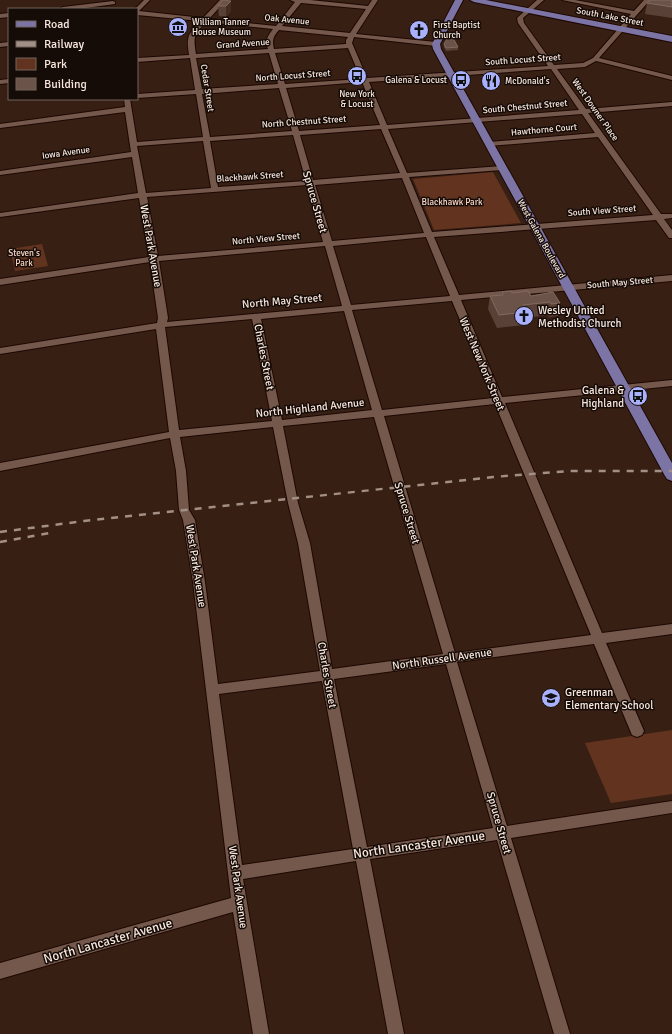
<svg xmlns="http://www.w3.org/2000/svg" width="672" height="1034" viewBox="0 0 672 1034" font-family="Signika,sans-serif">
  <rect width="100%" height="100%" fill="#371f14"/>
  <path fill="#623420" d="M 493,172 L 521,223 L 434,230 L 413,179 Z
    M 42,244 L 48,266 L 15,271 L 10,249 Z
    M 672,730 L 672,794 L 611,803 L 585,743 Z"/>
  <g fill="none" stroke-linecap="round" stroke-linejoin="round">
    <defs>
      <path id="minor" d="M 144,0 L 150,0 L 139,11 L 203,18 L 220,0 L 226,0 L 209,19 L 276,26 L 295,2 L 290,0 L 310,0 L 368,6 L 372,0 L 378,0 L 356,34 L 436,42 L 439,44 L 436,46 L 354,37 L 352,43 L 367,78 L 548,66 L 518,23 L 517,18 L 537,0 L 544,0 L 523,18 L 524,23 L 554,65 L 583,63 L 593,58 L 631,14 L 562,0 L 575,0 L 634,11 L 644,0 L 650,0 L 599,58 L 672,76 L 672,80 L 596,61 L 585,67 L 557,69 L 586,109 L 672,102 L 672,106 L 588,113 L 661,214 L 672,214 L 672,218 L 664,219 L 672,230 L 672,238 L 669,238 L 656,220 L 434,237 L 459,295 L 672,275 L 672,281 L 461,300 L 502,397 L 672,380 L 672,386 L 505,403 L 602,633 L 672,624 L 672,634 L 606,643 L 644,731 L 642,735 L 637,737 L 632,735 L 594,644 L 457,662 L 507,826 L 672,801 L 672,813 L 511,838 L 570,1034 L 554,1034 L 497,840 L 370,859 L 404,1034 L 388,1034 L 356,861 L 243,879 L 269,1034 L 253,1034 L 233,912 L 0,979 L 0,963 L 231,898 L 193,582 L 183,520 L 179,510 L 176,471 L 170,438 L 0,471 L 0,463 L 169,432 L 156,329 L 0,354 L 0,348 L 157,323 L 158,318 L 150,262 L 0,285 L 0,279 L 149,257 L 139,198 L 0,217 L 0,213 L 138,193 L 132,157 L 0,175 L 0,171 L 131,152 L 125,112 L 0,128 L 0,124 L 125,107 L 124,99 L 130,99 L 137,142 L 203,137 L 196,94 L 137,98 L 137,94 L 195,90 L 190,58 L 137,62 L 137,58 L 189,55 C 186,36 188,35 200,21 L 137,15 L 137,9 L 135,9 ZM 301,3 L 366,9 L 350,33 L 282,26 ZM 206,22 L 273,29 C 267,37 265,40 268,49 L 196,54 C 193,36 194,35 206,22 ZM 279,30 L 348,37 L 346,40 L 346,44 L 274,49 C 272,40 273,37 279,30 ZM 348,48 L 361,79 L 285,84 L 275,53 ZM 269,53 L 278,84 L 202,89 L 196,58 ZM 551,69 L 579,110 L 387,125 L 369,82 ZM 362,82 L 380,125 L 299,131 L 286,88 ZM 279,88 L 292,131 L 210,137 L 202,94 ZM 582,114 L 595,133 L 489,142 L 485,144 L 489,146 L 598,137 L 653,215 L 432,232 L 409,177 L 502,170 L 506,168 L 502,166 L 407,173 L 388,129 ZM 381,129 L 400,173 L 313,180 L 300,135 ZM 293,135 L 306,181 L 218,187 L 210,141 ZM 203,141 L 211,188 L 146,193 L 137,146 ZM 402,178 L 424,233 L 332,241 L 315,185 ZM 307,185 L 323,242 L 158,256 L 147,197 ZM 426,237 L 450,296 L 351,305 L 333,246 ZM 325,246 L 342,306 L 167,322 L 168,318 L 159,261 ZM 452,301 L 493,398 L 382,410 L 352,310 ZM 344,311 L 372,410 L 282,420 L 261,319 ZM 252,319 L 272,421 L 179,430 L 165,327 ZM 495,404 L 591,635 L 455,653 L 384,416 ZM 374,417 L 443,654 L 332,669 L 310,543 L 298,503 L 283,426 ZM 273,427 L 288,503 L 298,543 L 320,671 L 218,684 L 205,582 L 195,520 L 189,510 L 186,471 L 180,437 ZM 446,664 L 493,828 L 367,847 L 334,679 ZM 322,681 L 353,849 L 242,865 L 219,694 Z
        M 113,1 L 115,2 L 115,4 L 78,9 L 60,9 L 63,7 Z
        M 9,13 L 9,17 L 0,18 L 0,14 Z
        M 9,42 L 9,46 L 0,47 L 0,43 Z
        M 9,79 L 9,83 L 0,84 L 0,80 Z"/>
      <path id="major" d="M 455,0 L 463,0 L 440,44 L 441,49 L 672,463 L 672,481 L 667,479 L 665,476 L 433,49 L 432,44 Z
        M 470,0 L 486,0 L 672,36 L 672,42 L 474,2 Z"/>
    </defs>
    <use href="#minor" stroke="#1d0802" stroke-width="2"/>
    <use href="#major" stroke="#1d0802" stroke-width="2"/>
    <use href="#minor" fill="#74584c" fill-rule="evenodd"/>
    <use href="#major" fill="#7c74a5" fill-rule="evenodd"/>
    <path stroke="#a28f85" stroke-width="2.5" stroke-dasharray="7 7" stroke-linecap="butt" d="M 0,532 L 84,521 L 493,477 L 569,471 L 672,471
      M 0,542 L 50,533"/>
  </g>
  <path fill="#5a4137" d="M 223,0 L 231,11 L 226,17 L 219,16 L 218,6 Z
    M 672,0 L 672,18 L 645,14 L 647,3 Z
    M 444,44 L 458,47 L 458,50 L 446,51 L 444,47 Z
    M 502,292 L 531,296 L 560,303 L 558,316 L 549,317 L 548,315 L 525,318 L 524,325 L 497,328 L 488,309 L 490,296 L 501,295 Z"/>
  <path fill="#452c21" d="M 231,1 L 231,11 L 226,17 L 226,6 Z"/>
  <path fill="#6b5349" stroke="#816a60" d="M 223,0 L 231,1 L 226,6 L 218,6 Z
    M 650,0 L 672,0 L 672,7 L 647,3 Z
    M 448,37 L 453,38 L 458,47 L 446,48 L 444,44 Z
    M 511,291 L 512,293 L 528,291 L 531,296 L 553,292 L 560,303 L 551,304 L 550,302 L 523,305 L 526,312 L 499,315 L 490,296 L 503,295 L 502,292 Z"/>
  <defs>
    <symbol id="museum-disc" viewBox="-11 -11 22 22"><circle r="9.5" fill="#a9b0fc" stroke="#160c07"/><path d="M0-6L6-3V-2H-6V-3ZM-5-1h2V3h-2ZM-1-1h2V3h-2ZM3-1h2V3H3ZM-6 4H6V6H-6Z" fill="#111"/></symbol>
    <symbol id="church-disc" viewBox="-11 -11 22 22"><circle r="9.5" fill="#a9b0fc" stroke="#160c07"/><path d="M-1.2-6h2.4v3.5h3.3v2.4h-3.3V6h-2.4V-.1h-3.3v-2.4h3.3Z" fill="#111"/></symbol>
    <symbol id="bus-disc" viewBox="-11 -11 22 22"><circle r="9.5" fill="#a9b0fc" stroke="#160c07"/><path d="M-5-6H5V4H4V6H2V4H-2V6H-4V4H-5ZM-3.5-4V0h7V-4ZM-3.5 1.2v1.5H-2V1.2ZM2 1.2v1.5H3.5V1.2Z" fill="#111"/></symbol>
    <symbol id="restaurant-disc" viewBox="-11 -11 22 22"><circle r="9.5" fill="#a9b0fc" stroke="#160c07"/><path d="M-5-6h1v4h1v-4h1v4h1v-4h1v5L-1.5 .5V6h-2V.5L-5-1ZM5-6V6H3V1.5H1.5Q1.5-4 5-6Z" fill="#111"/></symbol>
    <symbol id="school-disc" viewBox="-11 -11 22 22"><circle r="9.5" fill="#a9b0fc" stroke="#160c07"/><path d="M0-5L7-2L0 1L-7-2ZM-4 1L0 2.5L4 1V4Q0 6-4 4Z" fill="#111"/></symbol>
  </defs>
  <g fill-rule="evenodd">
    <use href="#museum-disc" x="167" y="16" width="22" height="22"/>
    <use href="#church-disc" x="408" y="19" width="22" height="22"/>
    <use href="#bus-disc" x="346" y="65" width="22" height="22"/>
    <use href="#bus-disc" x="450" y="69" width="22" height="22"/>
    <use href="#restaurant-disc" x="480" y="70" width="22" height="22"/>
    <use href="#church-disc" x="513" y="305" width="22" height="22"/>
    <use href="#bus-disc" x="627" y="385" width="22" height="22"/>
    <use href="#school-disc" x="540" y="687" width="22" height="22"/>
  </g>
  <g text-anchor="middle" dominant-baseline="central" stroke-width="3" stroke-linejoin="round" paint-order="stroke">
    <g font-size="9" fill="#f7e7df" stroke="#160c07">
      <text transform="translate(610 17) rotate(11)">South Lake Street</text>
      <text transform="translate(287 20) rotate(6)">Oak Avenue</text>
      <text transform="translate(243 44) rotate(-4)">Grand Avenue</text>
      <text transform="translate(523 60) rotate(-4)">South Locust Street</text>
      <text transform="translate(293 76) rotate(-4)">North Locust Street</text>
      <text transform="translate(207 88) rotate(81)">Cedar Street</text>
      <text transform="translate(525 107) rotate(-5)">South Chestnut Street</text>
      <text transform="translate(595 110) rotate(55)">West Downer Place</text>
      <text transform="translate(304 122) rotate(-4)">North Chestnut Street</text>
      <text transform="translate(544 130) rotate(-5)">Hawthorne Court</text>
      <text transform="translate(66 153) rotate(-8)">Iowa Avenue</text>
      <text transform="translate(250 177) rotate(-4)">Blackhawk Street</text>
      <text transform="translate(602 211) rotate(-4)">South View Street</text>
      <text transform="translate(266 239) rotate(-5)">North View Street</text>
      <text transform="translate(541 239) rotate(61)">West Galena Boulevard</text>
      <text transform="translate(620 283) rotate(-5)">South May Street</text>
    </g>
    <g font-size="9" fill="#f7e7df" stroke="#160c07" text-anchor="start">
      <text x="192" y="22">William Tanner<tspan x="192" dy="10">House Museum</tspan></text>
      <text x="433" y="25">First Baptist<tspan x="433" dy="10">Church</tspan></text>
      <text x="447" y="80" text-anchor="end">Galena &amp; Locust</text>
      <text x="505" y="81">McDonald's</text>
      <text x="357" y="94" text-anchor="middle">New York<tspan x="357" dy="10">&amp; Locust</tspan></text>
    </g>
    <g font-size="9" fill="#f9d7c9" stroke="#160c07">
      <text x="452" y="202">Blackhawk Park</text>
      <text x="24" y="253">Steven's<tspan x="24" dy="10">Park</tspan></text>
    </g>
    <g font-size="11" fill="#f7e7df" stroke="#160c07">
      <text transform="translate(315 202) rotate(74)">Spruce Street</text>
      <text transform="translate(151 246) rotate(80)">West Park Avenue</text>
      <text transform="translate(282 301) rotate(-5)">North May Street</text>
      <text transform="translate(264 357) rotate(79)">Charles Street</text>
      <text transform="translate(482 364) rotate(67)">West New York Street</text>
      <text transform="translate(310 408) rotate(-6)">North Highland Avenue</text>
      <text transform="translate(407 513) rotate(73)">Spruce Street</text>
      <text transform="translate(196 566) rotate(81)">West Park Avenue</text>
      <text transform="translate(442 659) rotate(-8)">North Russell Avenue</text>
      <text transform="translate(327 675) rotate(80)">Charles Street</text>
      <text transform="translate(499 823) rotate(74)">Spruce Street</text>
      <text transform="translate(238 887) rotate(82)">West Park Avenue</text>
    </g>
    <g font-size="11" fill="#f7e7df" stroke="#160c07" text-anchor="start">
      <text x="538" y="310">Wesley United<tspan x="538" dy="13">Methodist Church</tspan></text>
      <text x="624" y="390" text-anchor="end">Galena &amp;<tspan x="624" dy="13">Highland</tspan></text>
      <text x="565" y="692">Greenman<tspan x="565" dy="13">Elementary School</tspan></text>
    </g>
    <g font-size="13" fill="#f7e7df" stroke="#160c07">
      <text transform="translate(419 845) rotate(-8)">North Lancaster Avenue</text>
      <text transform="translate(108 941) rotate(-16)">North Lancaster Avenue</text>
    </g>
  </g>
  <rect x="8" y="8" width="130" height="92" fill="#160c07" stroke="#70645d"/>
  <rect x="16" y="21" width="20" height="6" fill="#7c74a5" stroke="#70645d"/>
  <text x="44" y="28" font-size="12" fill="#f7e7df">Road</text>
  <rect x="16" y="41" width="20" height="6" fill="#a28f85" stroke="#70645d"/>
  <text x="44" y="48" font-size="12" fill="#f7e7df">Railway</text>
  <rect x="16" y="58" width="20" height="12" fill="#623420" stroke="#70645d"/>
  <text x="44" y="68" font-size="12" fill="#f7e7df">Park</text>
  <rect x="16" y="78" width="20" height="12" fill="#6b5349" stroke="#70645d"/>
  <text x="44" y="88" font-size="12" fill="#f7e7df">Building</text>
</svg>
